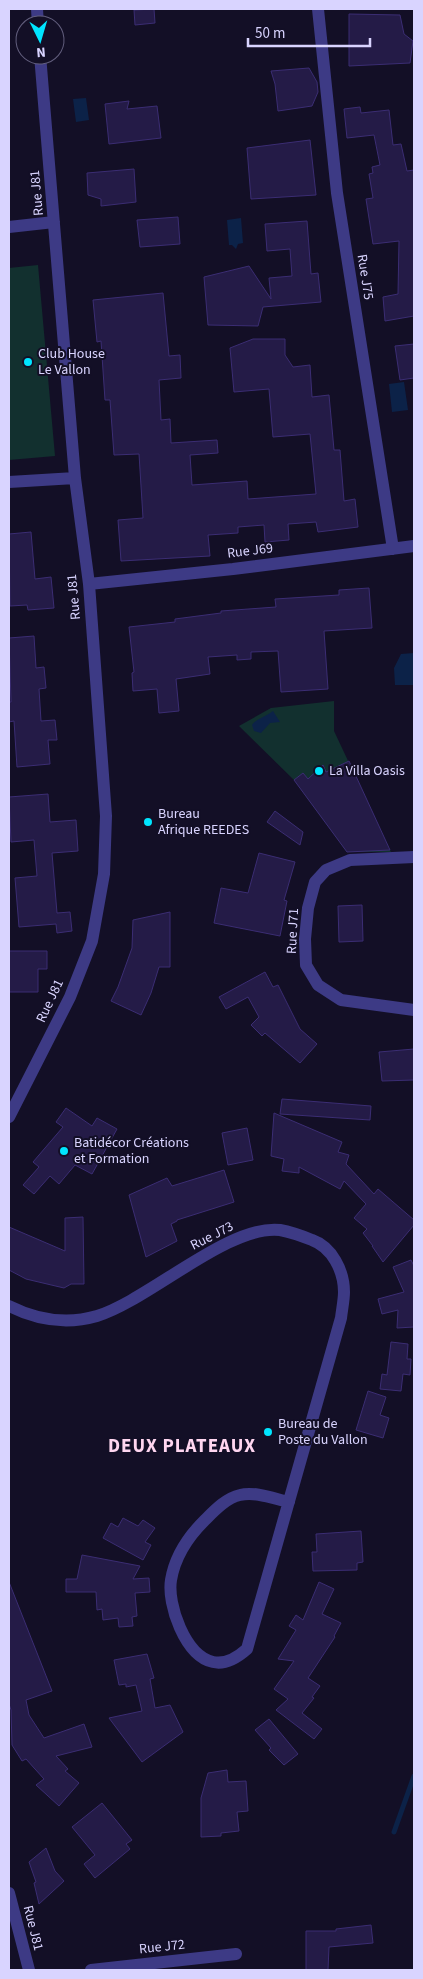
<svg xmlns="http://www.w3.org/2000/svg" width="423" height="1979" viewBox="0 0 423 1979" font-family="'Source Sans 3',sans-serif">
  <rect width="100%" height="100%" fill="#130f26"/>
  <path fill="#12302f" d="M 38,265 L 55,456 L 9,460 L 9,268 Z
    M 334,701 L 334,731 L 391,852 L 347,852 L 294,780 L 239,726 L 271,708 Z"/>
  <path fill="#0c2248" d="M 86,98 L 89,120 L 76,122 L 73,99 Z
    M 241,218 L 243,243 L 238,244 L 236,249 L 232,245 L 229,245 L 227,220 Z
    M 404,382 L 408,410 L 392,412 L 389,384 Z
    M 414,653 L 414,685 L 395,685 L 394,668 L 401,654 Z
    M 273,711 L 280,722 L 270,723 L 261,733 L 254,731 L 252,725 C 256,719 267,716 273,711 Z"/>
  <g fill="none" stroke-linecap="round" stroke-linejoin="round">
    <path stroke="#0c2248" stroke-width="5" d="M 394,1832 L 414,1776"/>
  </g>
  <path fill="#241b47" stroke="#3b2d73" d="M 154,9 L 155,23 L 135,25 L 134,10 Z
    M 349,14 L 400,15 L 404,34 L 413,41 L 410,63 L 349,66 Z
    M 309,68 L 317,82 L 318,92 L 312,106 L 278,111 L 275,84 L 271,71 Z
    M 129,101 L 127,109 L 157,106 L 161,138 L 109,144 L 105,104 Z
    M 360,107 L 361,113 L 389,110 L 393,145 L 401,144 L 407,171 L 414,170 L 414,316 L 385,321 L 383,297 L 398,294 L 399,241 L 373,244 L 366,199 L 373,198 L 369,174 L 373,173 L 372,167 L 380,165 L 374,135 L 347,138 L 344,109 Z
    M 310,140 L 316,195 L 251,199 L 247,148 Z
    M 134,169 L 136,202 L 101,206 L 101,199 L 88,195 L 87,173 Z
    M 178,217 L 180,244 L 140,247 L 137,220 Z
    M 307,221 L 311,274 L 318,273 L 321,302 L 263,307 L 258,326 L 208,325 L 204,277 L 249,266 L 271,299 L 269,278 L 292,276 L 290,249 L 267,251 L 265,224 Z
    M 163,293 L 169,356 L 180,355 L 181,378 L 159,380 L 161,420 L 170,419 L 171,443 L 217,440 L 218,453 L 190,455 L 192,485 L 247,481 L 248,499 L 316,494 L 310,434 L 273,437 L 269,389 L 234,392 L 230,348 L 253,339 L 285,339 L 285,355 L 293,367 L 310,365 L 312,397 L 329,395 L 334,450 L 340,450 L 344,501 L 355,499 L 358,527 L 318,532 L 316,522 L 288,524 L 289,540 L 265,542 L 264,525 L 238,527 L 238,533 L 208,535 L 210,556 L 121,561 L 118,520 L 143,518 L 139,454 L 114,455 L 110,400 L 105,400 L 101,341 L 97,342 L 93,300 Z
    M 414,344 L 414,378 L 400,380 L 395,346 Z
    M 31,532 L 35,579 L 51,577 L 54,608 L 28,610 L 27,605 L 10,606 L 9,534 Z
    M 369,588 L 372,628 L 324,631 L 328,689 L 281,692 L 278,651 L 251,652 L 251,659 L 237,660 L 237,655 L 208,657 L 210,674 L 176,679 L 179,711 L 159,713 L 157,689 L 133,691 L 132,673 L 134,672 L 129,627 L 175,622 L 175,619 L 221,613 L 221,611 L 276,607 L 275,599 L 339,595 L 339,590 Z
    M 34,636 L 36,668 L 44,667 L 46,688 L 39,689 L 41,721 L 55,720 L 57,740 L 48,740 L 50,764 L 17,767 L 14,721 L 9,722 L 9,702 L 11,702 L 9,638 Z
    M 349,761 L 390,850 L 347,852 L 294,780 L 303,773 L 308,779 L 323,765 L 326,772 Z
    M 48,794 L 50,822 L 76,820 L 78,851 L 52,853 L 57,913 L 70,912 L 72,931 L 57,933 L 56,924 L 19,927 L 15,878 L 37,876 L 34,840 L 11,842 L 9,797 Z
    M 275,811 L 303,832 L 300,845 L 267,822 Z
    M 259,853 L 295,862 L 284,900 L 287,901 L 280,936 L 214,923 L 221,888 L 248,893 Z
    M 362,905 L 363,941 L 339,942 L 338,906 Z
    M 170,912 L 170,967 L 159,967 L 151,993 L 141,1015 L 111,1001 L 118,987 L 132,948 L 133,920 Z
    M 9,951 L 47,951 L 47,969 L 38,969 L 38,992 L 9,992 Z
    M 265,972 L 273,987 L 278,985 L 300,1029 L 317,1044 L 300,1063 L 265,1033 L 262,1036 L 251,1025 L 259,1017 L 248,997 L 226,1009 L 219,997 Z
    M 414,1049 L 414,1080 L 382,1081 L 379,1052 Z
    M 282,1099 L 371,1106 L 370,1120 L 280,1114 Z
    M 66,1108 L 92,1126 L 97,1118 L 117,1129 L 92,1174 L 75,1165 L 59,1184 L 50,1176 L 34,1194 L 23,1185 L 39,1167 L 33,1162 L 63,1127 L 56,1122 Z
    M 274,1113 L 342,1142 L 338,1152 L 349,1155 L 346,1164 L 374,1194 L 378,1189 L 414,1220 L 414,1225 L 383,1262 L 372,1246 L 373,1246 L 363,1233 L 367,1229 L 354,1218 L 366,1204 L 344,1181 L 340,1189 L 299,1167 L 299,1173 L 282,1171 L 284,1159 L 271,1156 Z
    M 247,1128 L 253,1160 L 228,1165 L 222,1133 Z
    M 224,1170 L 234,1202 L 177,1220 L 177,1221 L 171,1224 L 177,1241 L 146,1257 L 129,1195 L 167,1178 L 172,1186 Z
    M 83,1217 L 84,1284 L 71,1284 L 64,1288 L 26,1279 L 9,1270 L 9,1227 L 65,1251 L 65,1218 Z
    M 411,1260 L 414,1266 L 414,1327 L 397,1328 L 398,1310 L 382,1314 L 378,1299 L 404,1292 L 393,1267 Z
    M 391,1342 L 408,1344 L 407,1359 L 411,1359 L 410,1375 L 403,1374 L 401,1391 L 380,1389 L 382,1374 L 387,1375 Z
    M 368,1391 L 386,1397 L 380,1415 L 389,1418 L 383,1438 L 356,1430 Z
    M 123,1518 L 138,1526 L 143,1520 L 155,1528 L 145,1542 L 151,1545 L 143,1560 L 103,1538 L 111,1523 L 118,1527 Z
    M 361,1531 L 363,1562 L 357,1563 L 357,1570 L 313,1571 L 312,1552 L 317,1552 L 316,1534 Z
    M 82,1555 L 140,1566 L 133,1579 L 149,1578 L 150,1592 L 135,1593 L 137,1616 L 132,1617 L 133,1626 L 119,1627 L 118,1618 L 103,1620 L 102,1609 L 97,1610 L 96,1592 L 66,1592 L 66,1579 L 77,1579 Z
    M 9,1582 L 52,1691 L 26,1700 L 29,1715 L 44,1738 L 84,1724 L 92,1747 L 56,1756 L 68,1769 L 65,1771 L 79,1783 L 59,1806 L 36,1785 L 44,1779 L 26,1759 L 22,1761 L 12,1745 L 11,1710 L 9,1704 Z
    M 319,1582 L 334,1589 L 322,1614 L 341,1623 L 334,1636 L 335,1637 L 308,1678 L 320,1686 L 312,1697 L 314,1698 L 302,1713 L 322,1729 L 314,1739 L 276,1710 L 288,1699 L 274,1689 L 294,1661 L 278,1659 L 296,1630 L 289,1626 L 296,1615 L 303,1620 Z
    M 147,1654 L 154,1678 L 150,1679 L 155,1708 L 170,1705 L 183,1732 L 142,1762 L 109,1718 L 142,1711 L 136,1685 L 126,1687 L 126,1684 L 119,1685 L 114,1660 Z
    M 269,1719 L 298,1754 L 284,1765 L 269,1750 L 271,1748 L 255,1730 Z
    M 227,1770 L 228,1782 L 246,1781 L 248,1811 L 237,1812 L 239,1831 L 221,1833 L 221,1836 L 201,1837 L 201,1798 L 208,1773 Z
    M 102,1803 L 132,1840 L 126,1844 L 130,1849 L 95,1878 L 84,1864 L 95,1855 L 72,1827 Z
    M 46,1848 L 55,1871 L 64,1881 L 39,1904 L 34,1883 L 36,1882 L 29,1862 Z
    M 371,1925 L 373,1943 L 329,1947 L 328,1970 L 306,1970 L 306,1931 L 336,1931 L 336,1929 Z"/>
  <g fill="none" stroke-linecap="round" stroke-linejoin="round">
    <path stroke="#3d3a85" stroke-width="12" d="M 37,9 L 38,25
      M 318,9 L 337,193 L 393,549
      M 9,227 L 54,222
      M 9,482 L 75,478
      M 89,584 L 233,569 L 414,546
      M 414,857 L 350,860 L 326,870 L 315,882 L 308,908 L 305,939 L 306,965 L 318,985 L 341,1000 L 414,1010
      M 9,1117 L 70,997 L 92,941 L 104,874 L 106,816 L 89,584 L 75,478 L 40,55
      M 9,1306 C 37,1320 66,1325 97,1316 C 149,1300 229,1224 280,1230 C 291,1232 302,1236 312,1240 C 332,1247 344,1271 344,1292 C 344,1300 342,1309 341,1318 L 247,1649 C 238,1657 226,1665 213,1662 C 185,1656 167,1604 171,1580 C 175,1556 187,1538 204,1521 C 214,1511 226,1498 240,1495 C 255,1491 275,1499 289,1502
      M 9,1893 L 29,1970
      M 91,1970 L 236,1954"/>
  </g>
  <g fill="#00e5ff" stroke="#130f26" stroke-width="2">
    <circle cx="28" cy="362" r="5"/>
    <circle cx="319" cy="771" r="5"/>
    <circle cx="148" cy="822" r="5"/>
    <circle cx="64" cy="1151" r="5"/>
    <circle cx="268" cy="1432" r="5"/>
  </g>
  <g text-anchor="middle" dominant-baseline="central" stroke-width="4" stroke-linejoin="round" paint-order="stroke">
    <g font-size="14" fill="#d9d4ff" stroke="#130f26">
      <text transform="translate(37 193) rotate(-95)">Rue J81</text>
      <text transform="translate(365 277) rotate(81)">Rue J75</text>
      <text transform="translate(250 551) rotate(-7)">Rue J69</text>
      <text transform="translate(74 597) rotate(-95)">Rue J81</text>
      <text transform="translate(293 931) rotate(-87)">Rue J71</text>
      <text transform="translate(50 1001) rotate(-65)">Rue J81</text>
      <text transform="translate(212 1236) rotate(-27)">Rue J73</text>
      <text transform="translate(33 1928) rotate(76)">Rue J81</text>
      <text transform="translate(162 1947) rotate(-6)">Rue J72</text>
    </g>
    <g font-size="14" fill="#d9d4ff" stroke="#130f26" text-anchor="start">
      <text x="38" y="354">Club House<tspan x="38" dy="16">Le Vallon</tspan></text>
      <text x="329" y="771">La Villa Oasis</text>
      <text x="158" y="814">Bureau<tspan x="158" dy="16">Afrique REEDES</tspan></text>
      <text x="74" y="1143">Batidécor Créations<tspan x="74" dy="16">et Formation</tspan></text>
      <text x="278" y="1424">Bureau de<tspan x="278" dy="16">Poste du Vallon</tspan></text>
    </g>
    <g font-size="19" font-weight="bold" letter-spacing="1" fill="#ffd6f0" stroke="#130f26">
      <text x="182" y="1446">DEUX PLATEAUX</text>
    </g>
  </g>
  <rect width="423" height="1979" fill="none" stroke="#d9d4ff" stroke-width="20"/>
  <g transform="translate(40 40) rotate(175)"><circle r="24" fill="#130f26" stroke="#625e7d"/>
  <path d="M0-4L9 19L0 12L-9 19Z" fill="#00e5ff"/>
  <text y="-8" font-size="14" font-weight="bold" text-anchor="middle" fill="#d9d4ff">N</text>
  </g>
  <path d="M248 38v8h122v-8" fill="none" stroke="#d9d4ff" stroke-width="2.5"/>
  <text x="255" y="38" font-size="15" fill="#d9d4ff" stroke="#130f26" stroke-width="4" paint-order="stroke">50 m</text>
</svg>
